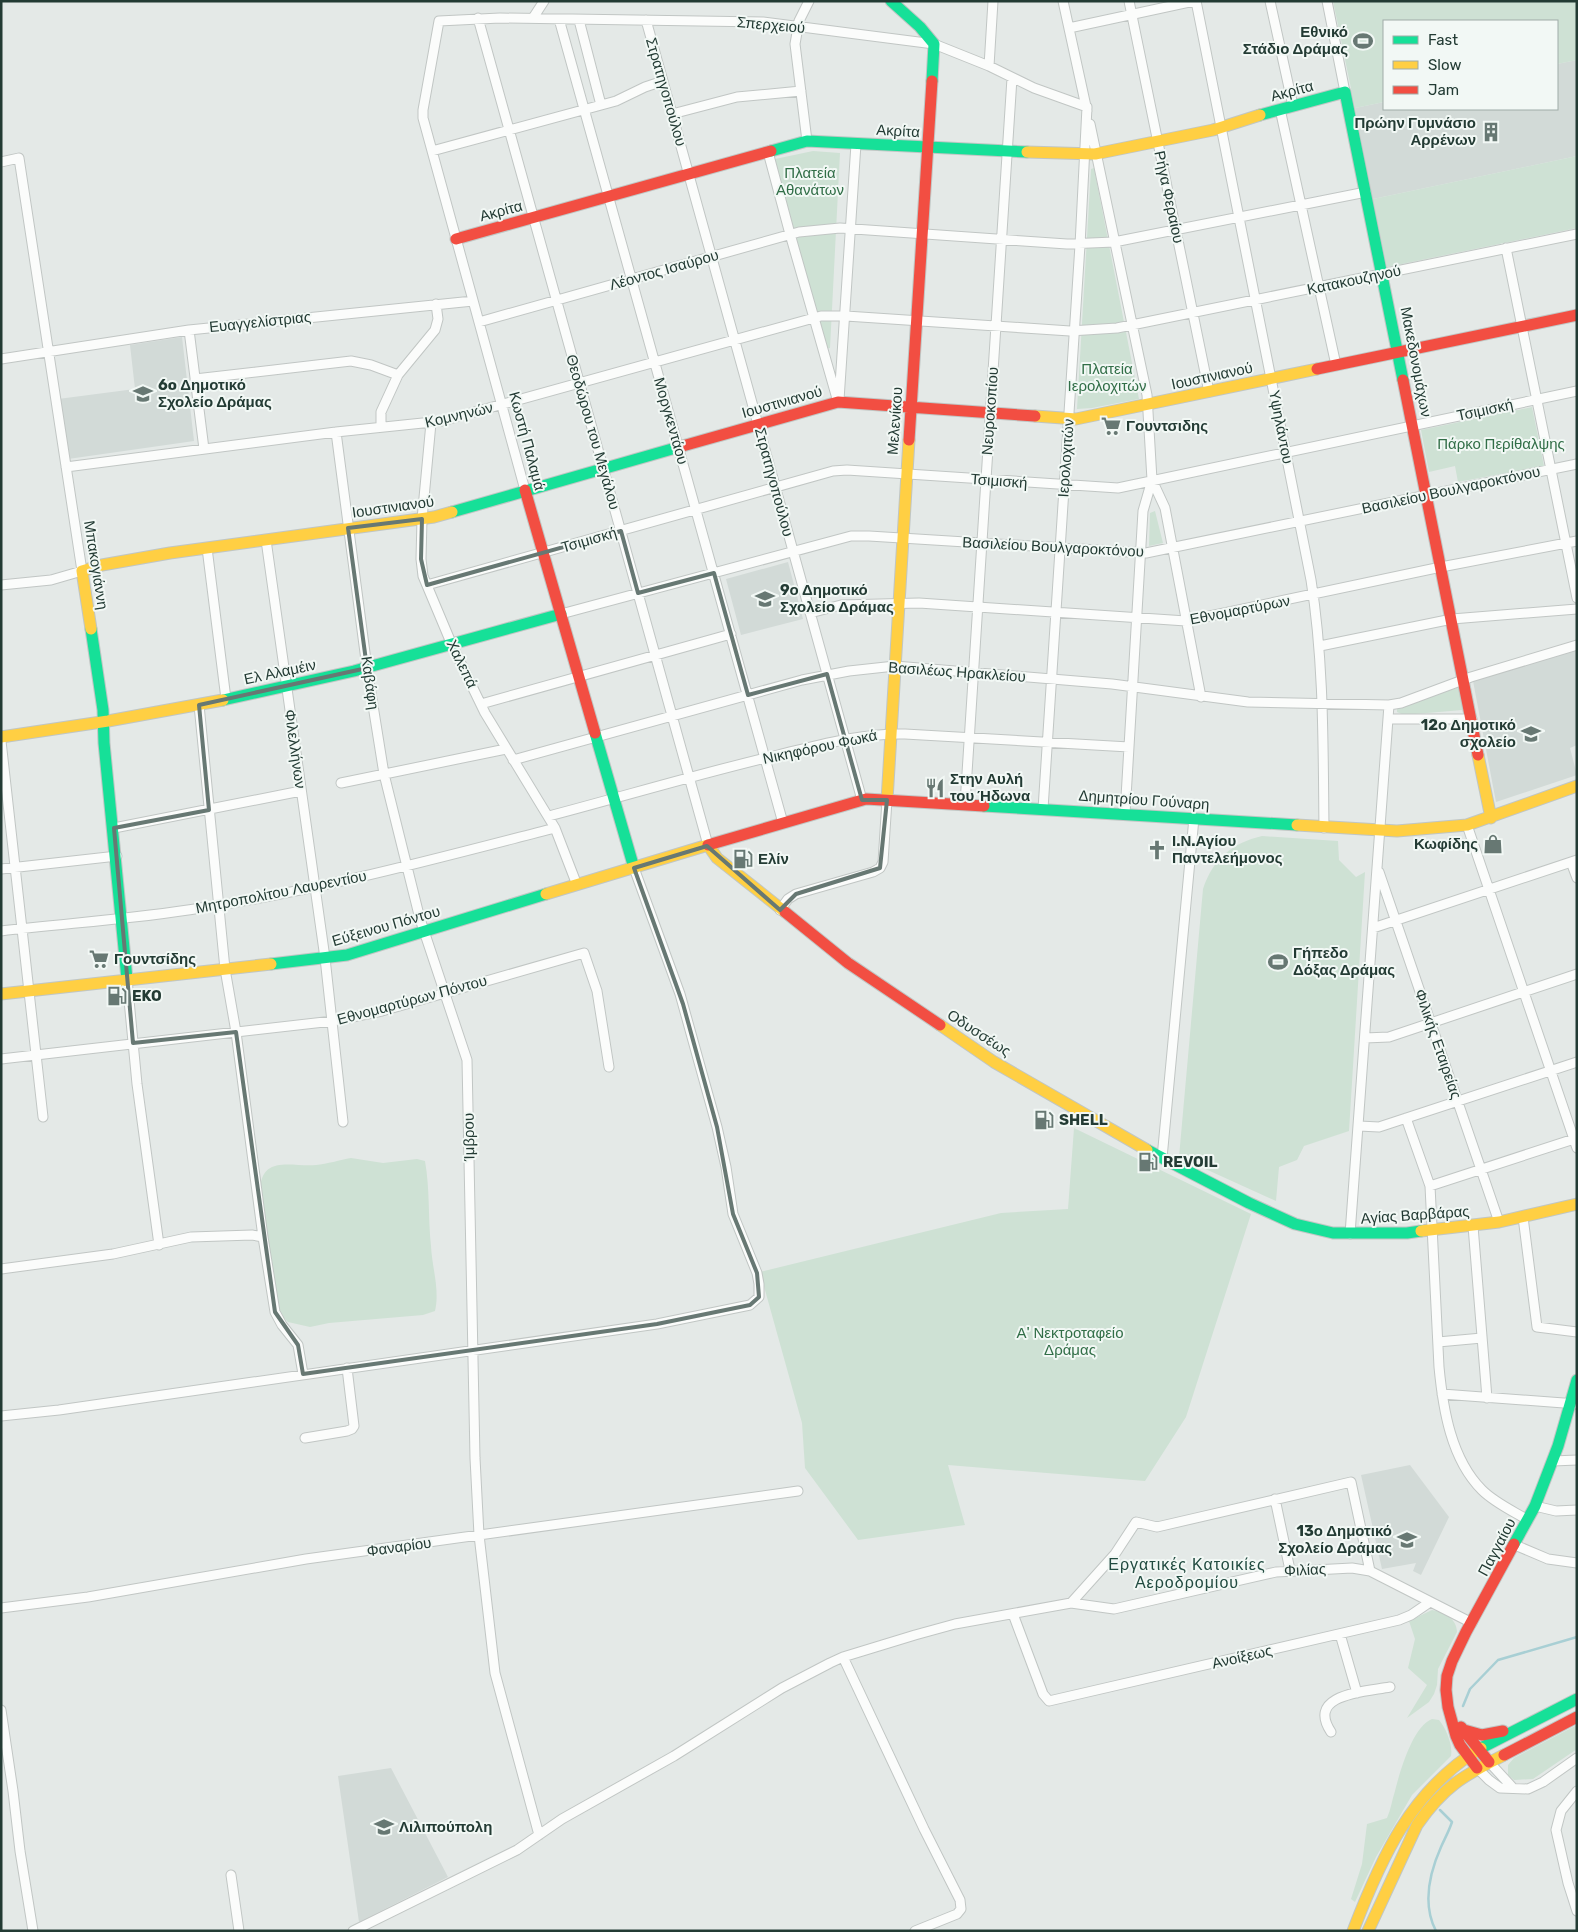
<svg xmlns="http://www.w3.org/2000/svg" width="1578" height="1932" viewBox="0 0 1578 1932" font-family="Rubik,sans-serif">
  <rect width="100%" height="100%" fill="#e4e9e7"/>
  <path fill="#d2dad7" d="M 1577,60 L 1577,156 L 1373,199 L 1355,108 L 1384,102 L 1384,109 L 1557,109 L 1557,64 Z
    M 182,337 L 194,441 L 68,459 L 58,399 L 135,389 L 130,345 Z
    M 788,562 L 803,619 L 741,635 L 726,579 Z
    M 1577,650 L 1577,745 L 1570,748 L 1577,775 L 1496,802 L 1473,681 Z
    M 1410,1465 L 1449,1517 L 1421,1575 L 1413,1571 L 1416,1563 L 1382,1569 L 1361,1475 Z
    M 391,1768 L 448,1877 L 359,1922 L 338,1776 Z"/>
  <path fill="#cee1d4" d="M 1333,1 L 1577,1 L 1577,60 L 1557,64 L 1557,21 L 1384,21 L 1384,102 L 1355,108 Z
    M 813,151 L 840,153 L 830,348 L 826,349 L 775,159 Z
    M 1577,156 L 1577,228 L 1387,267 L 1373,199 Z
    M 1094,168 L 1139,399 L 1092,408 L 1077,409 L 1091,169 Z
    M 1532,407 L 1544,466 L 1458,482 L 1455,466 L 1429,472 L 1421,430 Z
    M 1155,511 L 1163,543 L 1149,546 L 1150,513 Z
    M 1457,688 L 1459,688 L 1464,706 L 1462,710 L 1404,715 L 1397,712 L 1397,708 L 1399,706 Z
    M 1262,836 L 1338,841 L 1339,860 L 1356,877 L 1365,872 L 1349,1131 L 1304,1146 L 1297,1160 L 1279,1167 L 1276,1201 L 1179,1157 L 1203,889 C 1213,859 1232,843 1262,836 Z
    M 1074,1128 L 1251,1214 L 1186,1417 L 1145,1481 L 948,1465 L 965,1525 L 858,1540 L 805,1468 L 802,1423 L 760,1272 L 1001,1213 L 1068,1209 Z
    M 351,1158 L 383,1163 L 417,1159 L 425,1161 C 430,1189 428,1218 431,1246 C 432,1268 440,1289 435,1311 L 423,1315 L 329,1323 L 310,1327 L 288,1322 L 279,1313 L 260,1193 C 260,1154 290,1167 316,1165 C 327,1164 340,1160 351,1158 Z
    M 1432,1610 C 1444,1612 1457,1619 1457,1632 L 1438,1669 L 1437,1685 L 1434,1694 L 1429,1702 L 1407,1718 L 1427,1685 L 1408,1668 L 1415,1639 L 1409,1621 Z
    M 1432,1719 L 1439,1720 C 1446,1728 1453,1745 1451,1756 L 1412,1795 L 1376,1857 L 1355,1902 L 1351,1899 L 1362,1864 L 1367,1824 L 1387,1818 C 1391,1809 1392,1800 1395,1791 C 1400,1771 1413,1726 1432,1719 Z
    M 1577,1725 L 1577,1749 L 1533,1779 L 1514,1780 L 1508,1775 L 1508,1765 L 1514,1758 Z"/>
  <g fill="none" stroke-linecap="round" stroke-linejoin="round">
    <path stroke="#a8cfd4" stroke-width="2.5" d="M 1463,1706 L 1470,1689 L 1498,1660 L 1577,1637
      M 1436,1931 C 1422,1904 1429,1874 1441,1847 C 1445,1838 1449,1831 1452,1822 L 1440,1810"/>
    <defs>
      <path id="street" d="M 1063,1 L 1087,111
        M 1129,1 L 1209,392
        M 1196,1 L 1311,580 C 1324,662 1323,745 1324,828
        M 1270,1 L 1293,106
        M 1327,1 L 1345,92
        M 478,18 L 708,845
        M 533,18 L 544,1
        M 559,19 L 783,823
        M 579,20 L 601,105
        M 646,20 L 862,800
        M 1069,28 L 1194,1
        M 989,66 L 993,1
        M 1280,109 L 1336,365
        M 672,114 L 737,97 L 801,91
        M 1090,124 L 1147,395 L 1152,480 L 1165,508 L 1201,697
        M 807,141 L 795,44 L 799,21 L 809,1
        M 432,151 L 616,101 L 645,87 L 663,81
        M 768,152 L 790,234 L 838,402
        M 1,162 L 19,158 L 82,571 L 51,580 L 1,585
        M 1506,248 L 1577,598
        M 479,322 L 799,232 L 840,228 L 1067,244 L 1114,242 L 1366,192
        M 189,330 L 204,449
        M 1,359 L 189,330 L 473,301
        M 195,379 L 351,361 L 371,365 L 398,375
        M 839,400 L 856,144
        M 431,423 L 422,519 L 421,559 L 423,576 L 452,645 L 485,713 L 555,828 L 577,885
        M 381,427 L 381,412 L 398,375 L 435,330 L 438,319 L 436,304
        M 336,432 L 367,668 L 384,774 L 420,919 L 467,1060 L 475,1458 L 479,1535 L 495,1673 L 539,1835
        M 66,467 L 336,432 L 442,421 L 821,316 L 846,316 L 1070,331 L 1117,328 L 1577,234
        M 525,490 L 423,118 L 423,110 L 439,21 L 500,18 L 763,22 L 934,44 L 989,66 L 1034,88 L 1087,107 L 1080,245 L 1043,809
        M 266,540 L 325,958 L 343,1122
        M 207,548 L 226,699
        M 427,585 L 833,471 L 847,470 L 1118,488 L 1577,391
        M 810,613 L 841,605 L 919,603 L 1186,621 L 1441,567 L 1577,541
        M 561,614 L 851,536 L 869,536 L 1146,553 L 1577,464
        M 1320,646 L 1452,619 L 1577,609
        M 481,704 L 731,634
        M 199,705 L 225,969 L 236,1032 L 263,1237
        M 1388,719 L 1472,719
        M 1,741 L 43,1117
        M 513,760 L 802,680 L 849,671 L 895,666 L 1112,684 L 1248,702 L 1389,705 L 1401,703 L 1471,677 L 1577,645
        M 341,783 L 506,749
        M 965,804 L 1012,78
        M 1125,814 L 1143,511 L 1152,480
        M 549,816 C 625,796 701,773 778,755 C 820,745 861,733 905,734 L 1129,747
        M 1467,825 L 1577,1148
        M 114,828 L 301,791
        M 1571,862 L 1577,878
        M 1,869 L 117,856
        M 1379,872 L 1499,1222
        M 780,910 L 788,899 L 796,894 L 873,872 L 880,868 L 883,862 L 887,800
        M 1373,928 L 1577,860
        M 1,931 C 68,923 135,919 201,908 C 321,890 438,858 555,828
        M 127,979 L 137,1084 L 159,1245
        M 1365,1038 L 1389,1037 L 1577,974
        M 1,1059 L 333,1021 L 382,1011 L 584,953 L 597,991 L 609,1067
        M 1406,1118 L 1430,1186 L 1439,1367 C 1443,1409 1451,1459 1482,1490 C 1495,1503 1513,1511 1528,1520
        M 1359,1126 L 1379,1127 L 1577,1062
        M 1162,1158 L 1194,818
        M 1430,1186 L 1577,1138
        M 1523,1217 L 1537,1327 L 1577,1332
        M 1473,1226 L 1487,1398
        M 1350,1234 L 1389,705
        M 1,1269 L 113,1254 L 191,1237 L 252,1235 L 263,1237 L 275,1312 L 282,1325 L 298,1345 L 303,1374
        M 1438,1342 L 1482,1338
        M 1442,1394 L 1577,1404
        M 1,1416 L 59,1410 L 657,1324 L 750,1305 L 759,1297 L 759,1284 L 757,1273 L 733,1214 L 726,1167 L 717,1127 L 680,994 L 634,868
        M 305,1438 L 347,1431 L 352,1429 L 354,1426 L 347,1368
        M 1553,1461 L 1577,1460
        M 1275,1499 L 1290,1570
        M 1535,1506 L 1556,1511 L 1577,1510
        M 1515,1545 L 1548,1559 L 1577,1563
        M 1071,1603 L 1114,1609 L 1276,1572 L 1352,1568 L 1370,1571 L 1472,1623
        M 1,1608 L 88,1597 L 306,1559 L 798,1491
        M 1013,1614 L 1043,1694 L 1049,1701 L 1399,1620 L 1411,1615 L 1430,1602
        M 1340,1634 L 1357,1693
        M 843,1657 L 924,1829 L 960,1900 L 961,1909 L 957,1914 L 915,1931
        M 1,1710 L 13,1791 L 20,1851 L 33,1931
        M 1331,1732 C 1306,1694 1364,1692 1390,1687
        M 1489,1762 L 1513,1788
        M 1477,1768 L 1489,1780 L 1500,1788 L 1528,1789 L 1543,1782 L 1577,1758
        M 1577,1791 L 1561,1811 L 1556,1830 L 1568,1883 L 1577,1911
        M 231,1875 L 239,1931
        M 353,1931 L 517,1850 L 562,1819 L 674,1756 L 782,1688 L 830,1663 L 843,1657 L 915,1635 L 955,1624 L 1071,1603 L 1115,1554 L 1136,1522 L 1157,1527 L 1351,1482 L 1370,1571"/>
      <path id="fast" d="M 891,1 L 920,27 L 934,44 L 932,81
        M 1260,115 L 1345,92 L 1403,380
        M 771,151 L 807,141 L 1027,152
        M 452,512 L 679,447
        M 91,629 L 103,710 L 104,743 L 127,979
        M 223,700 L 354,671 L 561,614
        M 595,733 L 634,868
        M 984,806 L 1297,825
        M 271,964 L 347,955 L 546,894
        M 1147,1150 L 1249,1203 L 1295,1224 L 1333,1233 L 1407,1233 L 1421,1231
        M 1514,1544 L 1535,1506 L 1558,1446 L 1577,1380
        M 1481,1748 L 1577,1699"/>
      <path id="slow" d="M 1027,152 L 1095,154 L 1213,130 L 1260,115
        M 1035,416 L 1076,419 L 1317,369
        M 91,629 L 82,571 L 102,565 L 170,553 L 434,517 L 452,512
        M 1,737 L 108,721 L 223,700
        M 1478,755 L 1491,818
        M 887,800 L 909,440
        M 1297,825 L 1397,831 L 1467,825 L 1577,786
        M 546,894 L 708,845 L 717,858 L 785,912
        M 1,994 L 271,964
        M 940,1025 L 994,1062 L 1147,1150
        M 1421,1231 L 1499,1222 L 1577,1204
        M 1353,1931 C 1381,1858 1411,1790 1481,1748
        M 1368,1931 L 1417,1825 C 1444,1786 1463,1776 1504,1755"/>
      <path id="jam" d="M 456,239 L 771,151
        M 1317,369 L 1577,315
        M 1403,380 L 1478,755
        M 909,440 L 932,81
        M 679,447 L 838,402 L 1035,416
        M 525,490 L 595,733
        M 708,845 L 866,799 L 984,806
        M 785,912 L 848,963 L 940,1025
        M 1461,1727 L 1489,1762
        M 1464,1730 L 1482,1735 L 1503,1731
        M 1504,1755 L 1577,1717
        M 1477,1768 L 1460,1745 L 1456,1736 L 1448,1707 L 1446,1690 L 1447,1676 L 1452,1661 L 1466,1632 L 1514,1544"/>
    </defs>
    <use href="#street" stroke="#c1c6c4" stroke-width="11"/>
    <use href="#fast" stroke="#c0c6c4" stroke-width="13"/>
    <use href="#slow" stroke="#c0c6c4" stroke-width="13"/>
    <use href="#jam" stroke="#c0c6c4" stroke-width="13"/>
    <use href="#street" stroke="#fbfcfb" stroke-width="9"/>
    <use href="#fast" stroke="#16e098" stroke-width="11"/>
    <use href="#slow" stroke="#ffcf43" stroke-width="11"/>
    <use href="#jam" stroke="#f24e42" stroke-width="11"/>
  </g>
  <path fill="none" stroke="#677873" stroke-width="4" stroke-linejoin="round" d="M 422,519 L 421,559 L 427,585 L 621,531 L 638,593 L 714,573 L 748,695 L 827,674 L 862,800 L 887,800 L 880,868 L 796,894 L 780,910 L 707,846 L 634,868 L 683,1004 L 717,1127 L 733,1214 L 757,1273 L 759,1297 L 750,1305 L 657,1324 L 303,1374 L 298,1345 L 275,1312 L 236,1032 L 133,1043 L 114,828 L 209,810 L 199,705 L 367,668 L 348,528 Z"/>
  <defs>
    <symbol id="stadium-bare" viewBox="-9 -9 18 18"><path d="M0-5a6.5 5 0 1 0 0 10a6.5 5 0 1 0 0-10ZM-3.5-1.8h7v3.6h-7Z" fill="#677873" stroke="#f2f8f5" stroke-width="2.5" paint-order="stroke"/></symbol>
    <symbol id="building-bare" viewBox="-9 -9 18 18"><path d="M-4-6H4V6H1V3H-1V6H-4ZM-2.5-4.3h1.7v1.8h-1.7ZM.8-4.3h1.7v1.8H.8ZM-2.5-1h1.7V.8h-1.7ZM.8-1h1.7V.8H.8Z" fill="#677873" stroke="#f2f8f5" stroke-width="2.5" paint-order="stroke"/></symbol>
    <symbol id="school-bare" viewBox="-9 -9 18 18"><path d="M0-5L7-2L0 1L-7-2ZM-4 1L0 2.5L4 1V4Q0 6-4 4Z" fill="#677873" stroke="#f2f8f5" stroke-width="2.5" paint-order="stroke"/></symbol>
    <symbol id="supermarket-bare" viewBox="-9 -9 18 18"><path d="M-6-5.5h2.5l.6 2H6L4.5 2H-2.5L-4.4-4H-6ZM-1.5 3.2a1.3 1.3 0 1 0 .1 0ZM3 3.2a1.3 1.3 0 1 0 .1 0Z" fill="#677873" stroke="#f2f8f5" stroke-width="2.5" paint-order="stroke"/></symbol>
    <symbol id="restaurant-bare" viewBox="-9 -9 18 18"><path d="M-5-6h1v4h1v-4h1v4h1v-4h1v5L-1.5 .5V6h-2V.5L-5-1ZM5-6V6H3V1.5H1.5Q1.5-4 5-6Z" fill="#677873" stroke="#f2f8f5" stroke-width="2.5" paint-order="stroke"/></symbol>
    <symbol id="shop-bare" viewBox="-9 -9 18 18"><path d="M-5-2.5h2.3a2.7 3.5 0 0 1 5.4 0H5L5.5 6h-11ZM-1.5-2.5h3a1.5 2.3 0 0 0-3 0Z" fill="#677873" stroke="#f2f8f5" stroke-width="2.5" paint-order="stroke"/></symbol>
    <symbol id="church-bare" viewBox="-9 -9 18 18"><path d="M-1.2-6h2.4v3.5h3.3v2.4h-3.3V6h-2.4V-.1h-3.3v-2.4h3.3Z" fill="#677873" stroke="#f2f8f5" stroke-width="2.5" paint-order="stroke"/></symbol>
    <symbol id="fuel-bare" viewBox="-9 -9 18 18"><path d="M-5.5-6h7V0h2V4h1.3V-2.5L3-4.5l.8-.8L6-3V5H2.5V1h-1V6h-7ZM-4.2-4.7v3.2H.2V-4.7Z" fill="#677873" stroke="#f2f8f5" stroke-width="2.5" paint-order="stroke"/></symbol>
  </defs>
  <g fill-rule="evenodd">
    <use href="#stadium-bare" x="1349" y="27" width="28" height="28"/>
    <use href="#building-bare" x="1477" y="118" width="28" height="28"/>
    <use href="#school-bare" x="129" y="380" width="28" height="28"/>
    <use href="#supermarket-bare" x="1097" y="412" width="28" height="28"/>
    <use href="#school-bare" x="751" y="585" width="28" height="28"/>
    <use href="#school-bare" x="1517" y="720" width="28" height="28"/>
    <use href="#restaurant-bare" x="921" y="774" width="28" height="28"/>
    <use href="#shop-bare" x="1479" y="830" width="28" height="28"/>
    <use href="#church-bare" x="1143" y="836" width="28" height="28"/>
    <use href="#fuel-bare" x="729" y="845" width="28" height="28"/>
    <use href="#supermarket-bare" x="85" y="945" width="28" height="28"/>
    <use href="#stadium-bare" x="1264" y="948" width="28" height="28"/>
    <use href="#fuel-bare" x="103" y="982" width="28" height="28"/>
    <use href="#fuel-bare" x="1030" y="1106" width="28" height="28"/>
    <use href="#fuel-bare" x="1134" y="1148" width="28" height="28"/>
    <use href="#school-bare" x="1393" y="1526" width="28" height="28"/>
    <use href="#school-bare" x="370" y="1813" width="28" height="28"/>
  </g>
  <g text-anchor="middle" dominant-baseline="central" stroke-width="4" stroke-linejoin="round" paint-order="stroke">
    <g font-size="15" fill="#233b34" stroke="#f2f8f5">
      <text transform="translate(771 25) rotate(5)">Σπερχειού</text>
      <text transform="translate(1292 91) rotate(-15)">Ακρίτα</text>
      <text transform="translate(666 92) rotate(74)">Στρατηγοπούλου</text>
      <text transform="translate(898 131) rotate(3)">Ακρίτα</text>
      <text transform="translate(1169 197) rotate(78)">Ρήγα Φεραίου</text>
      <text transform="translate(501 211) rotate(-15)">Ακρίτα</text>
      <text transform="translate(664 270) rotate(-16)">Λέοντος Ισαύρου</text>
      <text transform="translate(1354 280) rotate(-12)">Κατακουζηνού</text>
      <text transform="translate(260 322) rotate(-6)">Ευαγγελίστριας</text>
      <text transform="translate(1416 362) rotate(79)">Μακεδονομάχων</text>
      <text transform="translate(1212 376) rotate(-12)">Ιουστινιανού</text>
      <text transform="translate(782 402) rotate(-16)">Ιουστινιανού</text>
      <text transform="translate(1485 410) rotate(-12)">Τσιμισκή</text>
      <text transform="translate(990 411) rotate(-86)">Νευροκοπίου</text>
      <text transform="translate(459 415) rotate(-13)">Κομνηνών</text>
      <text transform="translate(671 421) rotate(74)">Μοργκεντάου</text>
      <text transform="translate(895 421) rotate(-86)">Μελενίκου</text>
      <text transform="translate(1281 427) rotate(79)">Υψηλάντου</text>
      <text transform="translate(593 432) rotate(74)">Θεοδώρου του Μεγάλου</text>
      <text transform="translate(527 441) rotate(75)">Κωστή Παλαμά</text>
      <text transform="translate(1066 458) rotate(-86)">Ιερολοχιτών</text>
      <text transform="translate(999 481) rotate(4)">Τσιμισκή</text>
      <text transform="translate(774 482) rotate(75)">Στρατηγοπούλου</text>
      <text transform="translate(1451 490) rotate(-12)">Βασιλείου Βουλγαροκτόνου</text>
      <text transform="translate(393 507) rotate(-8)">Ιουστινιανού</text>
      <text transform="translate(589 540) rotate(-16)">Τσιμισκή</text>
      <text transform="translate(1053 547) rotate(3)">Βασιλείου Βουλγαροκτόνου</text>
      <text transform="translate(96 565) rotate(81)">Μπακογιάννη</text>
      <text transform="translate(1240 610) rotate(-11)">Εθνομαρτύρων</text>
      <text transform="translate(462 664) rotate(64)">Χαλεπά</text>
      <text transform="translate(280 672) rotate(-12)">Ελ Αλαμέιν</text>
      <text transform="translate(957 672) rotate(4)">Βασιλέως Ηρακλείου</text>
      <text transform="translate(370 683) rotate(82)">Καβάφη</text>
      <text transform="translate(820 747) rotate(-12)">Νικηφόρου Φωκά</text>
      <text transform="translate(295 749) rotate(82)">Φιλελλήνων</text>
      <text transform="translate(1144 800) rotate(4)">Δημητρίου Γούναρη</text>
      <text transform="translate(281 892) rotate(-11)">Μητροπολίτου Λαυρεντίου</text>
      <text transform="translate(386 926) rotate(-16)">Εύξεινου Πόντου</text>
      <text transform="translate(412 1000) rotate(-15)">Εθνομαρτύρων Πόντου</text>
      <text transform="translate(979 1033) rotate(33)">Οδυσσέως</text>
      <text transform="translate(1438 1044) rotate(71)">Φιλικής Εταιρείας</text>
      <text transform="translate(469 1137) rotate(-91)">Ίμβρου</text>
      <text transform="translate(1415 1215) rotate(-4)">Αγίας Βαρβάρας</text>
      <text transform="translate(399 1547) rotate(-8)">Φαναρίου</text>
      <text transform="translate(1497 1547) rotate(-62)">Παγγαίου</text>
      <text transform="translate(1305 1570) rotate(-3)">Φιλίας</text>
      <text transform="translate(1242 1657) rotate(-13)">Ανοίξεως</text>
    </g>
    <g font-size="15" font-weight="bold" fill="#233b34" stroke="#f2f8f5" text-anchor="start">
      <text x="1348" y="32" text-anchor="end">Εθνικό<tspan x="1348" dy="17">Στάδιο Δράμας</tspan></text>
      <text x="1476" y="123" text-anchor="end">Πρώην Γυμνάσιο<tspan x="1476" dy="17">Αρρένων</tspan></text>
      <text x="158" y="385">6o Δημοτικό<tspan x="158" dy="17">Σχολείο Δράμας</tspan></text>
      <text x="1126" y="426">Γουντσιδης</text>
      <text x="780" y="590">9ο Δημοτικό<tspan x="780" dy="17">Σχολείο Δράμας</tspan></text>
      <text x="1516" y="725" text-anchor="end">12ο Δημοτικό<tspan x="1516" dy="17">σχολείο</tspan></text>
      <text x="950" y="779">Στην Αυλή<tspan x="950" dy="17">του Ήδωνα</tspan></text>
      <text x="1172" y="841">Ι.Ν.Αγίου<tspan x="1172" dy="17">Παντελεήμονος</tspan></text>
      <text x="1478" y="844" text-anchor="end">Κωφίδης</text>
      <text x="758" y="859">Ελίν</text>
      <text x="1293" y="953">Γήπεδο<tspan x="1293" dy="17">Δόξας Δράμας</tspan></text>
      <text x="114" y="959">Γουντσίδης</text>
      <text x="132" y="996">EKO</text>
      <text x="1059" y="1120">SHELL</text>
      <text x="1163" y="1162">REVOIL</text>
      <text x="1392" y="1531" text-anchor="end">13ο Δημοτικό<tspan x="1392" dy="17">Σχολείο Δράμας</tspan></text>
      <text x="399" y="1827">Λιλιπούπολη</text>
    </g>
    <g font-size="15" fill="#316e47" stroke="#f2f8f5">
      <text x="810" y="173">Πλατεία<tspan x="810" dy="17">Αθανάτων</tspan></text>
      <text x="1107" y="369">Πλατεία<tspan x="1107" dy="17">Ιερολοχιτών</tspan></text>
      <text x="1501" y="444">Πάρκο Περίθαλψης</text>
      <text x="1070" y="1333">Α' Νεκτροταφείο<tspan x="1070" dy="17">Δράμας</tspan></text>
    </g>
    <g font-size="16" letter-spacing="1" fill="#214b40" stroke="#f2f8f5">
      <text x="1187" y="1564">Εργατικές Κατοικίες<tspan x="1187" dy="18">Αεροδρομίου</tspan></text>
    </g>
  </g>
  <rect width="1578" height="1932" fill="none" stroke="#233b34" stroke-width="5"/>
  <rect x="1383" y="20" width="175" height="90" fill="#f2f8f5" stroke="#9faca8"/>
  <rect x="1393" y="36" width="25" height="8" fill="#16e098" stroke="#9faca8"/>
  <text x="1428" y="45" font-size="15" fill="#233b34">Fast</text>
  <rect x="1393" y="61" width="25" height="8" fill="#ffcf43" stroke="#9faca8"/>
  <text x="1428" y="70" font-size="15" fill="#233b34">Slow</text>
  <rect x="1393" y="86" width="25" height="8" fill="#f24e42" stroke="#9faca8"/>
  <text x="1428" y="95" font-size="15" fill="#233b34">Jam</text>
</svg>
